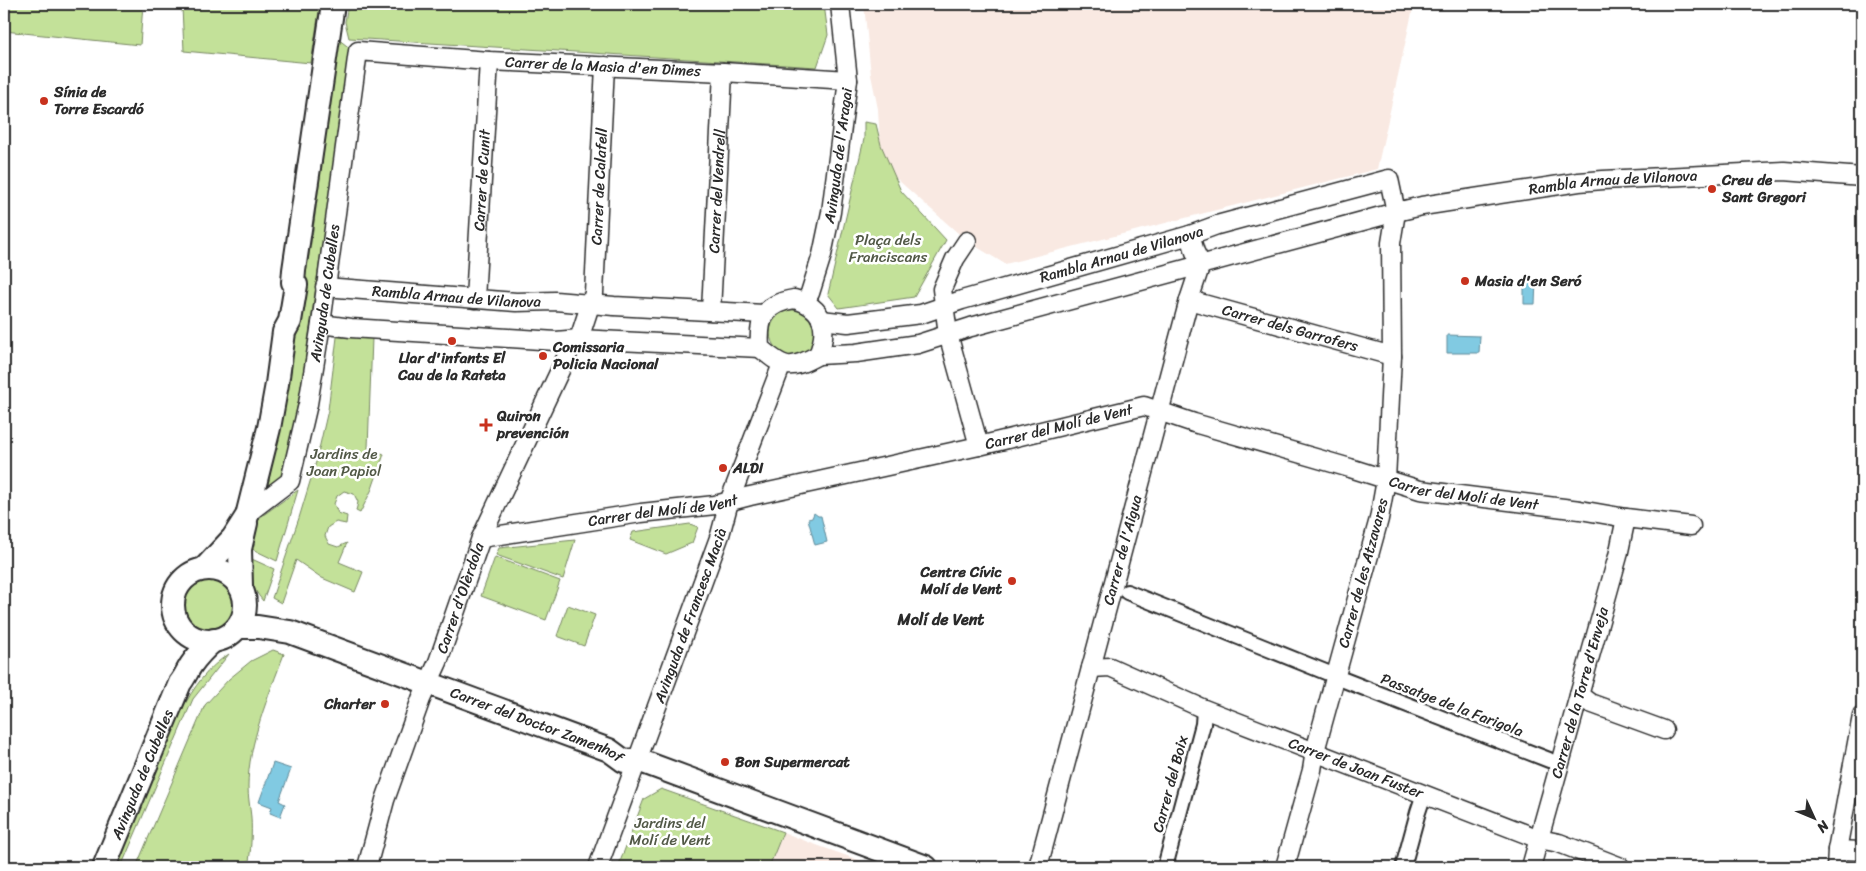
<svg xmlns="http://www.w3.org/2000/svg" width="1866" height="871" viewBox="0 0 1866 871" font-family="Sriracha,sans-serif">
  <rect width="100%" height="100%" fill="#fff"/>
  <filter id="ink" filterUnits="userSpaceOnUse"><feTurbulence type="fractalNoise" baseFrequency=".02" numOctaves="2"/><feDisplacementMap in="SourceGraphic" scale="10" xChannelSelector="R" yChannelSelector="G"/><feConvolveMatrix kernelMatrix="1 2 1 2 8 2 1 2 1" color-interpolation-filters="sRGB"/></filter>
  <g filter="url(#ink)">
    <path fill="#f9e9e2" d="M 864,4 L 1414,4 L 1377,169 L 1005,264 L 967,241 L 881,165 L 878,109 L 871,75 Z
      M 783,832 L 808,842 L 878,867 L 769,867 Z"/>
    <path fill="#c3e199" stroke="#778662" d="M 4,4 L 143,4 L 140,45 L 4,31 Z
      M 169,4 L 320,4 L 311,63 L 184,51 L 182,7 Z
      M 348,4 L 824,4 L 828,35 L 817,67 L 349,38 L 345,22 Z
      M 338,39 L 351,49 L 301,388 L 283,479 L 276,485 L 268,485 L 296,336 L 313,230 Z
      M 864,122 L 876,124 L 881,145 L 901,191 L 946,240 L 914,297 L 839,308 L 828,294 L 864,139 Z
      M770 333a23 23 0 1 1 46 0a23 23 0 1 1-46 0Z
      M 337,337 L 372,338 L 368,448 L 384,454 L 372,489 L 360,513 L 356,511 L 358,502 L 354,494 L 344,491 L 337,496 L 334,504 L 338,513 L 347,516 L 346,524 L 336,522 L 328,527 L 325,536 L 329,544 L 338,547 L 347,543 L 339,562 L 363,572 L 355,592 L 322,578 L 296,560 L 281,603 L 272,598 L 299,518 L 316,462 L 328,410 Z
      M 298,490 L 277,561 L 248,547 L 259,518 Z
      M 690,524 L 698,527 L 692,543 L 666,554 L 630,540 L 633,532 Z
      M 575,540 L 563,579 L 496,555 L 499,548 Z
      M 245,556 L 274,569 L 263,601 C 251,587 248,574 245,556 Z
      M 495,557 L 560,581 L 546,620 L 481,596 Z
      M182 605a28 28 0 1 1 56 0a28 28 0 1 1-56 0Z
      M 568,605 L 595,615 L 584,646 L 557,636 Z
      M 273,650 L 284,654 C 269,695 248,743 248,787 C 248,797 250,807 251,817 C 252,834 251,851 248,867 L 136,867 L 205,705 L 229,679 L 251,661 Z
      M 229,654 L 193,699 L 121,867 L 116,867 C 128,838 140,808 153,779 C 171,735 187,680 229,654 Z
      M 661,789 L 783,832 L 769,867 L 618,867 L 644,799 Z"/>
    <path fill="#81cae2" stroke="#5f8a99" d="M 1524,281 L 1536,281 L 1535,304 L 1524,304 Z
      M 1447,335 L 1480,336 L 1479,353 L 1447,353 Z
      M 814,513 L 818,516 L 821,516 L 827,542 L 815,545 L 808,519 L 812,518 Z
      M 273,763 L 291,769 L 279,801 L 285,804 L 280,817 L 270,813 L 272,807 L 259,802 Z"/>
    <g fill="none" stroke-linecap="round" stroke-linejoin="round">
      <defs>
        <path id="pedestrian" d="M 1127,592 L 1328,673
          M 1344,680 L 1549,760
          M 1165,867 L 1203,724 L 1204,709
          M 1403,867 L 1418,812 L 1424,794"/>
        <g id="minor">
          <path d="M 967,241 L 955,259 L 942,289 L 948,334 L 979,446"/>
          <path id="s1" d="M 325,287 L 516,302 L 555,301 L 614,306 L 764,314"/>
          <path id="s2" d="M 475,299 L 489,61"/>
          <path d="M 794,299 C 824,307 829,328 818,355 C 789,371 784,368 760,348 C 758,319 763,304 794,299 Z"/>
          <path id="s3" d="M 1189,300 L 1392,356"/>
          <path id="s4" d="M 805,302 L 810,293 L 822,255 L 831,212 L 848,80 L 840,4"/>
          <path id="s5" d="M 711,311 L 723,72"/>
          <path id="s6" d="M 821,320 L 848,323 L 921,314 L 962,300 L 1190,235 L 1217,225 L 1389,179 L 1396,212 L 1391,243 L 1392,356 L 1386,480 L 1379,519 L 1315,751 L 1312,770 L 1285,867"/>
          <path d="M 321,324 L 351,328 L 556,341 L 579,339 L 760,348"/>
          <path id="s7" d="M 818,355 L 856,353 L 918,344 L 971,327 L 1396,212 L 1422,206 L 1579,182 L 1603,180 L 1784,171 L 1862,177"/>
          <path id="s8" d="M 248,513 L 290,481 L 308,404 L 321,324 L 358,51 L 489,61 L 723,72 L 848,80"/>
          <path id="s9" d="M 481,538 L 641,513 L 715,505 L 750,496 L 979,446 L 1144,406 L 1194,423 L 1350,468 L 1420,490 L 1580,510 L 1626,518 L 1691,526"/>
          <path id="s10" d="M 1091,668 L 1110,667 L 1204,709 L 1539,839 L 1559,843 L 1621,867"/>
          <path d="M 1579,695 L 1590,703 L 1664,730"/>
          <path d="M 1837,850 L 1862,851"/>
          <path id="s11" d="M 367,867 L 385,800 L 421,699 L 438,662 L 481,538 L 571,347 L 579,339 L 594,293 L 605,66"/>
          <path id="s12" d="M 598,867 L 720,535 L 729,502 L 782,364"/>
          <path id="s13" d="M 1038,867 L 1189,300 L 1201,264 L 1195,252 L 1190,235"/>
          <path id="s14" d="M 1531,867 L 1618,556 L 1626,518"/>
          <path d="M 1836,867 L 1837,850 L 1862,716"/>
        </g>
        <g id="tertiary">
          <circle cx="209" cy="605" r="36"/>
          <path d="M 204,569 L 233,538 L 247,516 L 269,428 L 277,384 L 284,332 L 290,321 L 296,285 L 293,282 L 294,270 L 333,4"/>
          <path d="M 241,586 L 240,549 L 246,523"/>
          <path id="s15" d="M 239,627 L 258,627 L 290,632 L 609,750 L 624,761 L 638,760 L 926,867"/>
          <path id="s16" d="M 104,867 L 180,683 C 185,677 187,671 191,665 C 197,656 205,648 214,640"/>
        </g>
      </defs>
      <use href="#pedestrian" stroke="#2b2b2b" stroke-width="18"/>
      <use href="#minor" stroke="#2b2b2b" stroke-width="21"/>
      <use href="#tertiary" stroke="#2b2b2b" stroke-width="26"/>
      <use href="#pedestrian" stroke="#fff" stroke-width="14"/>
      <use href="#minor" stroke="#fff" stroke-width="18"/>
      <use href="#tertiary" stroke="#fff" stroke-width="22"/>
    </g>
  </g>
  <g fill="#c8321e" stroke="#fff" stroke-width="2">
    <circle cx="44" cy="101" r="5"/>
    <circle cx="1712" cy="189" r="5"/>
    <circle cx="1465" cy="281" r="5"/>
    <circle cx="452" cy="341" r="5"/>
    <circle cx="543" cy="356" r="5"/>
    <path d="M483.5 417.5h5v5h5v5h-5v5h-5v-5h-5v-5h5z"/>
    <circle cx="723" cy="468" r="5"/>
    <circle cx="1012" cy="581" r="5"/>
    <circle cx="385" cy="704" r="5"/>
    <circle cx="725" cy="762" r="5"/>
  </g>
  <g text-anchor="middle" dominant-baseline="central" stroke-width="5" stroke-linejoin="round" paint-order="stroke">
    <g font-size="15" fill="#2b2b2b" stroke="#fff">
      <text stroke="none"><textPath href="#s8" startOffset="734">Carrer de la Masia d'en Dimes</textPath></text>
      <text stroke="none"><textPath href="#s4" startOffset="151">Avinguda de l'Aragai</textPath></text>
      <text stroke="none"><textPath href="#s2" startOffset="119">Carrer de Cunit</textPath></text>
      <text stroke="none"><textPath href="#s7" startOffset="816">Rambla Arnau de Vilanova</textPath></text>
      <text stroke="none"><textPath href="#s11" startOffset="726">Carrer de Calafell</textPath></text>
      <text stroke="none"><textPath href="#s5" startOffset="120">Carrer del Vendrell</textPath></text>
      <text stroke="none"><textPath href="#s6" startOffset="310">Rambla Arnau de Vilanova</textPath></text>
      <text stroke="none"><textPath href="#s8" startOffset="244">Avinguda de Cubelles</textPath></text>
      <text stroke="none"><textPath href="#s1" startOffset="132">Rambla Arnau de Vilanova</textPath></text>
      <text stroke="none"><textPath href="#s3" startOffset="105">Carrer dels Garrofers</textPath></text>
      <text stroke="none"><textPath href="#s9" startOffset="589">Carrer del Molí de Vent</textPath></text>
      <text stroke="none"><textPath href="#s9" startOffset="1009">Carrer del Molí de Vent</textPath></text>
      <text stroke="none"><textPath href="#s9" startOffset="184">Carrer del Molí de Vent</textPath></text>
      <text stroke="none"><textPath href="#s13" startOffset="328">Carrer de l'Aigua</textPath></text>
      <text transform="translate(1363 573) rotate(-75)">Carrer de les Atzavares</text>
      <text stroke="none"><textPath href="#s11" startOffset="285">Carrer d'Olèrdola</textPath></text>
      <text stroke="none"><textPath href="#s12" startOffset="268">Avinguda de Francesc Macià</textPath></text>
      <text stroke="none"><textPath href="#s14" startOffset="181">Carrer de la Torre d'Enveja</textPath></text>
      <text transform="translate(1452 705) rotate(21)">Passatge de la Farigola</text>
      <text stroke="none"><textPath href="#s15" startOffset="315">Carrer del Doctor Zamenhof</textPath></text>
      <text stroke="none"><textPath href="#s10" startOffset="285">Carrer de Joan Fuster</textPath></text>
      <text stroke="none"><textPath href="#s16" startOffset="100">Avinguda de Cubelles</textPath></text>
      <text transform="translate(1170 784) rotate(-75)">Carrer del Boix</text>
    </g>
    <g font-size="15" font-weight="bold" fill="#2b2b2b" stroke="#fff" text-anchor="start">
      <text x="54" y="92">Sínia de<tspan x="54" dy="17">Torre Escardó</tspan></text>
      <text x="1722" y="180">Creu de<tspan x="1722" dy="17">Sant Gregori</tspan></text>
      <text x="1475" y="281">Masia d'en Seró</text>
      <text x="553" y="347">Comissaria<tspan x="553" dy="17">Policia Nacional</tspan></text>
      <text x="452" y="358" text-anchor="middle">Llar d'infants El<tspan x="452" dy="17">Cau de la Rateta</tspan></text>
      <text x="497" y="416">Quiron<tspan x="497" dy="17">prevención</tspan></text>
      <text x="733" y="468">ALDI</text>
      <text x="1002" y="572" text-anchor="end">Centre Cívic<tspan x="1002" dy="17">Molí de Vent</tspan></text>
      <text x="375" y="704" text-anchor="end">Charter</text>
      <text x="735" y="762">Bon Supermercat</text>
    </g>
    <g font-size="15" fill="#515846" stroke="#fff">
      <text x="888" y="240">Plaça dels<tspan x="888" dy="17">Franciscans</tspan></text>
      <text x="344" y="454">Jardins de<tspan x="344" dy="17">Joan Papiol</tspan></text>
      <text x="670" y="823">Jardins del<tspan x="670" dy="17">Molí de Vent</tspan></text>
    </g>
    <g font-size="16" font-weight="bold" fill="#2b2b2b" stroke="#fff">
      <text x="941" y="619">Molí de Vent</text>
    </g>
  </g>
  <rect width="1866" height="871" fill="none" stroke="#fff" stroke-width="20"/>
  <rect x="10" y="10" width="1846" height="851" fill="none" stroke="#2b2b2b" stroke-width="2" filter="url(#ink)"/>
  <g transform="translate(1814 818) rotate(134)" stroke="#ffffff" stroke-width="4" paint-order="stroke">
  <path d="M0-4L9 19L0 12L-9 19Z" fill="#2b2b2b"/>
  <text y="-8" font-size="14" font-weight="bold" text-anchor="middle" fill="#2b2b2b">N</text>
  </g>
</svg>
